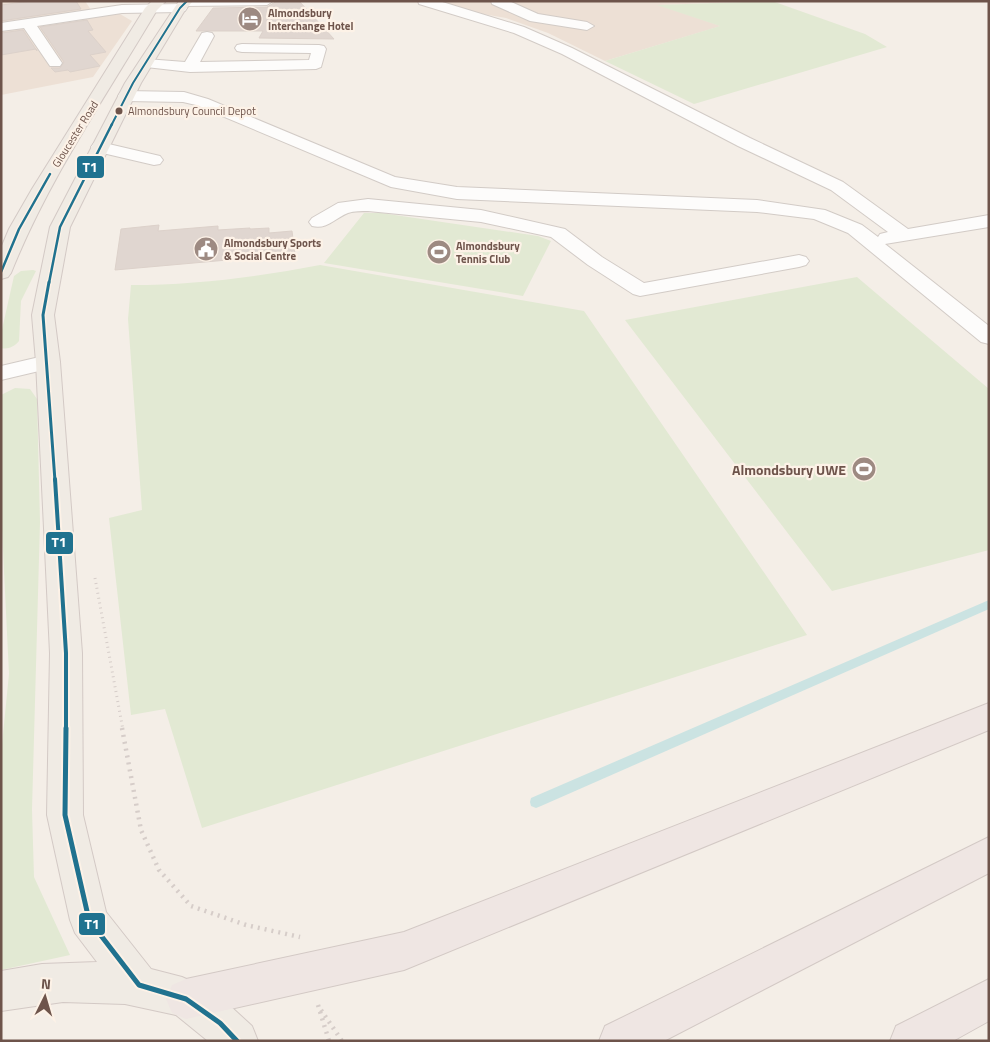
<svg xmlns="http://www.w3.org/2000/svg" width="990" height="1042" viewBox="0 0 990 1042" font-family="'Titillium Web',sans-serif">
  <rect width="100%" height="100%" fill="#f4eee7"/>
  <path fill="#ede0d5" d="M 1,1 L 85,1 L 91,10 L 120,14 L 132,21 L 93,77 L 1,95 Z
    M 438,1 L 763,1 L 659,5 L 721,26 L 605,61 L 548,33 L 506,18 L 477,13 Z"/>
  <path fill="#e2e9d3" d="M 772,1 L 865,34 L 887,47 L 694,104 L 605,61 L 720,26 L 657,5 Z
    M 364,213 L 381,213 L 538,236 L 551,241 L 523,296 L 324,263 Z
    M 320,265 L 584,311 L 807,635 L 202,828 L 165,709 L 131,715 L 109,518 L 142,510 L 128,319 L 131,285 C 195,285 257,277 320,265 Z
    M 33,270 L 36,271 L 21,301 L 19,341 C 15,346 8,350 1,348 L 1,334 L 14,276 L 21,271 Z
    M 857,277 L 989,389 L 989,550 L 832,591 L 625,320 Z
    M 15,388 L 30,389 L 37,399 L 40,522 L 32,810 L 34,877 L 70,955 L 1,970 L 1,754 L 9,674 L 1,509 L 1,395 Z"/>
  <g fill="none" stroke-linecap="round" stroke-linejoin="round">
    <path fill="#cbe3e2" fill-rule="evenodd" d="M 989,600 L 989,609 L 541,806 L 536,808 L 531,806 L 530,802 L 531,798 Z"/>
  </g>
  <path fill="#e0d6d0" stroke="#dcd1ca" d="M 31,1 L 76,1 L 81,9 L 1,21 L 1,5 Z
    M 277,1 L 299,1 L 334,39 L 259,38 L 263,31 L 196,31 L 213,8 L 267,7 Z
    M 87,20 L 93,30 L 88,31 L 106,52 L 90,55 L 100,66 L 70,72 L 68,70 L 55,72 L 51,68 L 60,68 L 64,62 L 40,27 Z
    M 23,30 L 37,51 L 36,49 L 1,55 L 1,33 Z
    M 159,225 L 158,231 L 218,226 L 218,230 L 250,228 L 250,229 L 269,228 L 269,233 L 292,231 L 295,254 L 115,270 L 121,229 Z"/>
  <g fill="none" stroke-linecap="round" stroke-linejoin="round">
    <defs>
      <path id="minor" d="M 179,1 L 273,1 L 267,5 L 185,6 L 187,8 L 185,11 L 180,12 L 122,13 L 37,26 L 62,63 L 60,66 L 50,66 L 24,28 L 1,31 L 1,23 L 122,5 L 180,4 Z
        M 418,1 L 439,1 L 524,27 L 572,48 L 750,138 L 843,182 L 908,229 L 989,215 L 989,227 L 885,244 L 989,326 L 989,344 L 981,342 L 848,233 L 814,219 L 757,212 L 457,199 L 391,187 L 196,105 L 183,102 L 126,101 L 120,99 L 118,96 L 120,93 L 126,91 L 184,92 L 208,99 L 395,177 L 457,187 L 757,200 L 825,210 L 862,225 L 878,237 L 880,234 L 888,232 L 831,190 L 738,146 L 562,54 L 514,33 L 419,4 Z
        M 491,1 L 509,1 L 538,14 L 587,22 L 594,26 L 587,30 L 530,21 L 492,4 Z
        M 207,32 L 212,33 L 214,36 L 200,62 L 309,60 L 311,53 L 242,52 L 237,51 L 235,48 L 237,45 L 242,44 L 319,45 L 324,46 L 326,49 L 321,67 L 316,69 L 190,72 L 146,67 L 141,66 L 139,63 L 141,60 L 146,59 L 185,62 L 202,33 Z
        M 100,142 L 160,156 L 163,160 L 160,164 L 154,165 L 94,151 L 91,147 L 94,143 Z
        M 368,199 L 481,210 L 565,229 L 602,257 L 644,283 L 799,255 L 806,257 L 809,261 L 806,265 L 799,267 L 640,296 L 633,294 L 588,265 L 551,237 L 481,222 L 368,211 C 362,211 354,211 348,213 C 335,218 327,230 312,226 L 309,222 L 312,218 L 338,203 Z
        M 48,355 L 56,357 L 60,362 L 56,367 L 1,380 L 1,366 Z"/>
      <path id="major" d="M 152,1 L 166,1 L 157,10 C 106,96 48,180 11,273 L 8,277 L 1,279 L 1,248 L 9,229 L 32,189 L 145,8 Z
        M 179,1 L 193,1 L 185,10 L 141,83 L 70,227 L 54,315 L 60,362 L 82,653 L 83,815 L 106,912 L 151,969 L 182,977 L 208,989 L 228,1004 L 252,1026 L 258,1041 L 208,1041 L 176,1015 L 125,1004 L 63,1002 L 1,1011 L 1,971 L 42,964 L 97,962 L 75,933 L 70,920 L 47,815 L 50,653 L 36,362 L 32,315 L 50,227 L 125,83 Z"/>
      <path id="highway" d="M 989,703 L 989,730 L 404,970 L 186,1019 L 172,1013 L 166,999 L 172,985 L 186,979 L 404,932 Z
        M 989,837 L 989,873 L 664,1041 L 599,1041 L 605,1026 Z
        M 989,979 L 989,1021 L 953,1041 L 890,1041 L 896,1026 Z"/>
    </defs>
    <use href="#minor" stroke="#d2cbc6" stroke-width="2"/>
    <use href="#major" stroke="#d3c9c5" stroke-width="2"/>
    <use href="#highway" stroke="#d3c9c5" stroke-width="2"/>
    <path stroke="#d6cdc9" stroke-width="3" stroke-dasharray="1 4" stroke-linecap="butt" d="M 95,578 L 123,730"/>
    <path stroke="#d6cdc9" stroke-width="4.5" stroke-dasharray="2 5" stroke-linecap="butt" d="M 122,728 L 141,830 L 159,870 L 191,906 L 246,925 L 300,937
      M 318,1005 L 329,1041
      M 321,1010 L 342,1041"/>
    <use href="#minor" fill="#fdfcfb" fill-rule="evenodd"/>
    <use href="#major" fill="#f0ebe4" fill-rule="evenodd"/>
    <use href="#highway" fill="#efe6e3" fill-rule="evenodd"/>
    <defs>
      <path id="bus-1-far4" d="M 111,126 L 133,83 L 180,8 L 187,1"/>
      <path id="bus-1-far3" d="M 1,272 L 19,229 L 50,174
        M 49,283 L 60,227 L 112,124"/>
      <path id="bus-1-far2" d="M 49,282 L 43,315 L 55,481"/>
      <path id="bus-1-far1" d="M 55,479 L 66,653 L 66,730"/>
      <path id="bus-1" d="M 66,728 L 65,815 L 89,920 L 139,985 L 186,999 L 220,1023 L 237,1041"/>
    </defs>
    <use href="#bus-1-far4" stroke="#fdf2e7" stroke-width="4"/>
    <use href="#bus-1-far3" stroke="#fdf2e7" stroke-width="5"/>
    <use href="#bus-1-far2" stroke="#fdf2e7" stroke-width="6"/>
    <use href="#bus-1-far1" stroke="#fdf2e7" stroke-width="8"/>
    <use href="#bus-1" stroke="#fdf2e7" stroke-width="9"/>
    <use href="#bus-1-far4" stroke="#20728f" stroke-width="2"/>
    <use href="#bus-1-far3" stroke="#20728f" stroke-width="2.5"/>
    <use href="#bus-1-far2" stroke="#20728f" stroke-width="3"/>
    <use href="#bus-1-far1" stroke="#20728f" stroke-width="4"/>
    <use href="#bus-1" stroke="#20728f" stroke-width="5"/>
  </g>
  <defs>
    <symbol id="hotel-disc" viewBox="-11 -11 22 22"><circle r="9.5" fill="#9d8a82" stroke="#fdf2e7"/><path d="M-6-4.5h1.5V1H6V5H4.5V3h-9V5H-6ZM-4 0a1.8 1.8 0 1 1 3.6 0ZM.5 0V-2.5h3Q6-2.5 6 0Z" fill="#fff"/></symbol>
    <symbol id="civic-disc" viewBox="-11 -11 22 22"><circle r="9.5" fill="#9d8a82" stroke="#fdf2e7"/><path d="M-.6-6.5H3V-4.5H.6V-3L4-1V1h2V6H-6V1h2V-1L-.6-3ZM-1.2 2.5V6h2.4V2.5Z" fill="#fff"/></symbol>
    <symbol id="stadium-disc" viewBox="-11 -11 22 22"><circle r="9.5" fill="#9d8a82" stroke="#fdf2e7"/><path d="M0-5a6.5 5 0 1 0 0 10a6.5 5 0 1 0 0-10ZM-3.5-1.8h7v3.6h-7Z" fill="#fff"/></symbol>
  </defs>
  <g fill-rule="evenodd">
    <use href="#hotel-disc" x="236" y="5" width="28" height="28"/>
    <use href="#civic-disc" x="192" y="235" width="28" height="28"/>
    <use href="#stadium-disc" x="425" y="238" width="28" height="28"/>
    <use href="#stadium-disc" x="850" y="455" width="28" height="28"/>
  </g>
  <circle fill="#6e544b" stroke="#fdf2e7" stroke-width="2" cx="119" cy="111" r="4.5"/>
  <g text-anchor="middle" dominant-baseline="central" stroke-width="4.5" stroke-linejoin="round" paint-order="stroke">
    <g font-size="11" font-weight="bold" fill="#6e544b" stroke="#fdf2e7" text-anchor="start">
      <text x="268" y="13">Almondsbury<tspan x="268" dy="13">Interchange Hotel</tspan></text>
      <text x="224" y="243">Almondsbury Sports<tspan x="224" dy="13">&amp; Social Centre</tspan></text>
      <text x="456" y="246">Almondsbury<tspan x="456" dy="13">Tennis Club</tspan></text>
    </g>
    <g font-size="11" fill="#6e544b" stroke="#fdf2e7" text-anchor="start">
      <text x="128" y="111">Almondsbury Council Depot</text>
    </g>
    <g font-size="11" fill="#6e544b" stroke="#fdf2e7">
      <text transform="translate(75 134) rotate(-58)">Gloucester Road</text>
    </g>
    <g font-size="14" font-weight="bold" fill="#6e544b" stroke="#fdf2e7" text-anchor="end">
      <text x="846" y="469">Almondsbury UWE</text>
    </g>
  </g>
  <g stroke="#fdf2e7" stroke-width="2">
    <rect x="76" y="155" width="29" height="24" rx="5" fill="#20728f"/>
    <rect x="45" y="531" width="29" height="24" rx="5" fill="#20728f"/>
    <rect x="78" y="912" width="28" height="24" rx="5" fill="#20728f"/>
  </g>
  <g font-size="14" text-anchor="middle" font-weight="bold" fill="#fff">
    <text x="90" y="172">T1</text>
    <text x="59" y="547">T1</text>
    <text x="92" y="929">T1</text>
  </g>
  <rect width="990" height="1042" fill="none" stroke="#6e544b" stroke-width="5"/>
  <g transform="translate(45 997) rotate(5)" stroke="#fdf2e7" stroke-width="4" paint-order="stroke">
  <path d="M0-4L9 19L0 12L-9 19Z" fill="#6e544b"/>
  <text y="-8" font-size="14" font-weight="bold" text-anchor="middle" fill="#6e544b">N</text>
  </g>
</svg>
